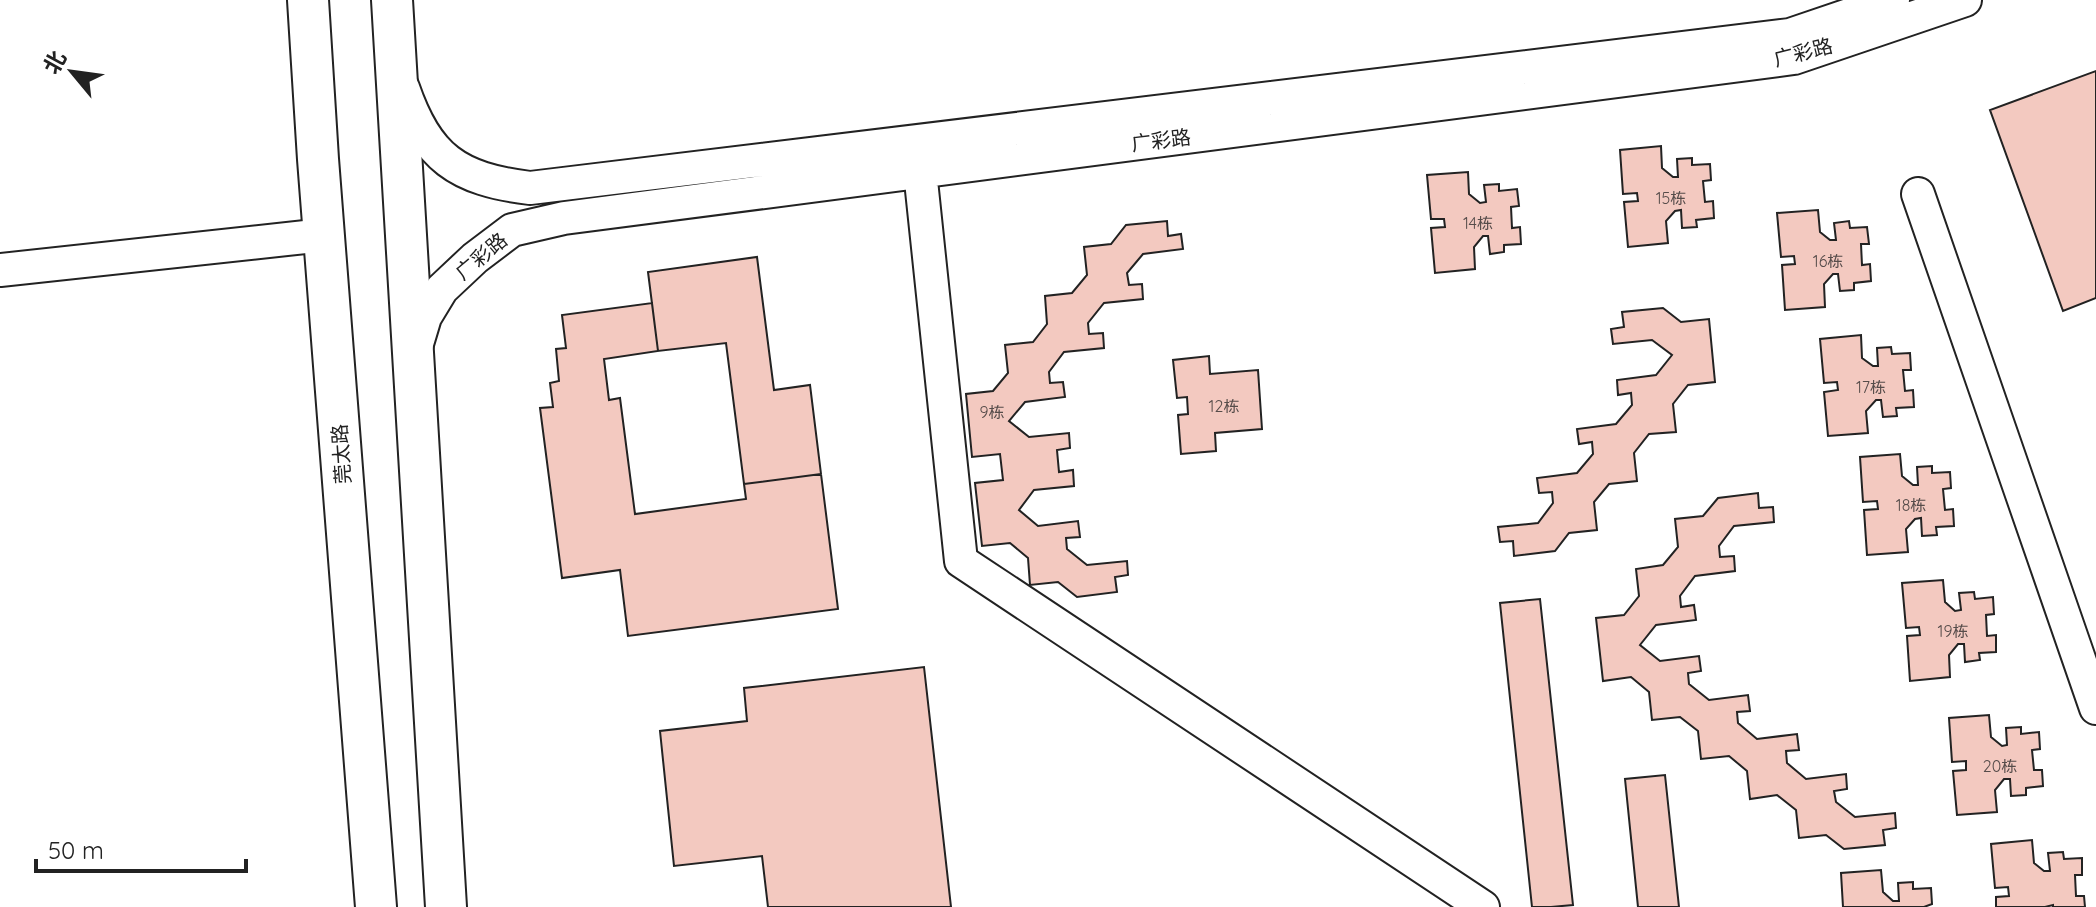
<svg xmlns="http://www.w3.org/2000/svg" width="2096" height="907" viewBox="0 0 2096 907" font-family="Quicksand,'Noto Sans SC',sans-serif">
  <rect width="100%" height="100%" fill="#fff"/>
  <path fill="#f3c9c0" stroke="#222" stroke-width="2" d="M 2096,71 L 2096,298 L 2063,311 L 1990,110 Z
    M 1661,146 L 1662,168 L 1673,177 L 1678,177 L 1677,159 L 1692,158 L 1692,165 L 1710,164 L 1711,180 L 1703,181 L 1705,202 L 1713,201 L 1714,218 L 1696,220 L 1697,227 L 1682,228 L 1681,210 L 1675,211 L 1666,221 L 1668,243 L 1628,247 L 1624,202 L 1638,201 L 1637,193 L 1623,194 L 1620,150 Z
    M 1468,172 L 1469,194 L 1480,203 L 1486,202 L 1484,185 L 1499,184 L 1499,191 L 1517,189 L 1519,206 L 1511,207 L 1512,228 L 1520,227 L 1521,244 L 1504,245 L 1504,252 L 1490,254 L 1488,236 L 1483,236 L 1474,247 L 1475,269 L 1435,273 L 1431,228 L 1445,227 L 1444,219 L 1431,219 L 1427,175 Z
    M 1818,210 L 1820,232 L 1830,240 L 1836,240 L 1834,223 L 1849,221 L 1850,228 L 1867,227 L 1869,244 L 1861,244 L 1862,265 L 1870,264 L 1871,281 L 1854,283 L 1854,290 L 1840,291 L 1838,274 L 1833,274 L 1824,284 L 1825,307 L 1785,310 L 1782,265 L 1795,264 L 1794,256 L 1781,257 L 1777,213 Z
    M 1167,221 L 1168,236 L 1181,234 L 1183,249 L 1143,254 L 1127,273 L 1129,285 L 1142,284 L 1143,299 L 1104,303 L 1088,323 L 1089,334 L 1103,333 L 1104,348 L 1064,352 L 1049,372 L 1050,383 L 1063,382 L 1065,397 L 1025,402 L 1009,421 L 1029,437 L 1069,433 L 1070,448 L 1057,450 L 1059,472 L 1073,470 L 1074,486 L 1034,490 L 1019,510 L 1038,526 L 1078,521 L 1080,537 L 1066,538 L 1067,549 L 1087,565 L 1127,561 L 1128,575 L 1115,577 L 1117,592 L 1077,597 L 1058,582 L 1030,585 L 1028,558 L 1010,543 L 982,546 L 975,483 L 1003,480 L 1000,454 L 972,457 L 966,394 L 993,391 L 1008,373 L 1005,345 L 1033,342 L 1047,324 L 1045,296 L 1072,293 L 1087,275 L 1084,247 L 1111,244 L 1126,225 Z
    M 757,257 L 774,390 L 810,385 L 821,474 L 744,484 L 726,343 L 658,351 L 648,272 Z
    M 652,303 L 658,351 L 604,359 L 609,400 L 620,398 L 635,514 L 746,499 L 744,484 L 821,474 L 838,609 L 628,636 L 620,570 L 562,578 L 540,408 L 553,407 L 550,383 L 559,381 L 556,349 L 566,348 L 562,315 Z
    M 1663,308 L 1681,322 L 1709,319 L 1715,382 L 1688,385 L 1673,404 L 1676,432 L 1649,434 L 1634,453 L 1637,481 L 1609,484 L 1594,502 L 1597,530 L 1569,533 L 1555,551 L 1514,556 L 1513,541 L 1500,542 L 1498,527 L 1538,523 L 1553,503 L 1552,492 L 1539,493 L 1537,478 L 1577,473 L 1593,454 L 1592,442 L 1579,444 L 1577,429 L 1616,424 L 1632,405 L 1631,393 L 1618,395 L 1617,380 L 1656,375 L 1672,355 L 1652,340 L 1613,344 L 1611,329 L 1624,327 L 1622,312 Z
    M 1861,335 L 1862,358 L 1873,366 L 1878,366 L 1877,348 L 1891,347 L 1892,354 L 1910,353 L 1911,370 L 1903,370 L 1905,391 L 1913,390 L 1914,407 L 1896,408 L 1897,416 L 1883,417 L 1881,400 L 1876,400 L 1866,411 L 1868,433 L 1828,436 L 1824,392 L 1838,390 L 1837,382 L 1824,383 L 1820,339 Z
    M 1209,356 L 1210,374 L 1258,370 L 1262,429 L 1215,433 L 1216,451 L 1181,454 L 1178,415 L 1188,414 L 1187,397 L 1177,398 L 1173,360 Z
    M 1900,454 L 1902,476 L 1913,485 L 1918,485 L 1917,467 L 1932,466 L 1932,473 L 1950,472 L 1951,488 L 1943,489 L 1945,510 L 1953,509 L 1954,526 L 1936,527 L 1937,535 L 1922,536 L 1921,518 L 1915,519 L 1906,529 L 1908,552 L 1867,555 L 1864,510 L 1878,509 L 1877,501 L 1863,502 L 1860,457 Z
    M 1758,493 L 1759,508 L 1773,507 L 1774,522 L 1734,526 L 1719,546 L 1720,557 L 1734,556 L 1735,571 L 1695,576 L 1680,596 L 1681,607 L 1694,605 L 1696,620 L 1656,625 L 1640,645 L 1660,661 L 1699,656 L 1701,671 L 1688,673 L 1689,684 L 1709,700 L 1748,695 L 1750,711 L 1737,712 L 1738,723 L 1757,739 L 1797,734 L 1799,750 L 1786,751 L 1787,763 L 1806,779 L 1846,774 L 1847,789 L 1834,791 L 1836,802 L 1855,817 L 1895,813 L 1896,828 L 1883,830 L 1885,845 L 1844,849 L 1826,835 L 1799,838 L 1796,810 L 1777,795 L 1750,799 L 1747,771 L 1729,756 L 1701,759 L 1698,731 L 1680,717 L 1652,720 L 1649,692 L 1631,677 L 1603,681 L 1596,618 L 1624,615 L 1639,596 L 1636,569 L 1663,565 L 1678,547 L 1675,519 L 1703,516 L 1718,498 Z
    M 1943,580 L 1945,602 L 1955,611 L 1961,610 L 1959,593 L 1974,592 L 1975,599 L 1993,597 L 1994,614 L 1986,615 L 1987,636 L 1996,635 L 1996,652 L 1979,653 L 1980,660 L 1965,662 L 1964,644 L 1958,644 L 1949,655 L 1950,677 L 1910,681 L 1907,636 L 1920,635 L 1919,627 L 1906,628 L 1902,583 Z
    M 1540,599 L 1573,905 L 1551,907 L 1532,907 L 1500,603 Z
    M 924,667 L 951,907 L 768,907 L 762,856 L 674,866 L 660,731 L 747,721 L 744,688 Z
    M 1989,715 L 1991,737 L 2002,746 L 2007,745 L 2006,728 L 2021,727 L 2021,734 L 2039,732 L 2040,749 L 2032,750 L 2034,770 L 2042,770 L 2043,786 L 2026,788 L 2026,795 L 2011,796 L 2010,779 L 2004,779 L 1995,790 L 1997,812 L 1957,815 L 1953,771 L 1966,770 L 1966,761 L 1952,762 L 1949,718 Z
    M 1665,775 L 1679,907 L 1638,907 L 1625,779 Z
    M 2032,840 L 2034,863 L 2044,871 L 2050,871 L 2048,853 L 2063,852 L 2064,859 L 2082,858 L 2082,875 L 2075,875 L 2076,896 L 2084,896 L 2085,907 L 2053,907 L 2053,905 L 2045,907 L 1996,907 L 1996,897 L 2009,896 L 2008,887 L 1995,888 L 1991,844 Z
    M 1881,870 L 1883,892 L 1893,901 L 1899,901 L 1898,883 L 1913,882 L 1913,889 L 1931,888 L 1932,904 L 1924,907 L 1843,907 L 1841,873 Z"/>
  <g fill="none" stroke-linecap="round" stroke-linejoin="round">
    <defs>
      <path id="minor" d="M 403,88 C 427,158 457,179 530,188 L 1790,35 L 1893,0
        M 918,152 L 961,561 L 1483,907
        M 1918,194 L 2096,708
        M 0,270 L 324,235
        M 416,347 L 425,317 L 442,289 L 475,258 L 512,230 L 564,218 L 1794,58 L 1965,0"/>
      <path id="major" d="M 308,0 L 318,159 L 376,907
        M 392,0 L 446,907"/>
    </defs>
    <use href="#minor" stroke="#222" stroke-width="36"/>
    <use href="#major" stroke="#222" stroke-width="44"/>
    <use href="#minor" stroke="#fff" stroke-width="32"/>
    <use href="#major" stroke="#fff" stroke-width="40"/>
  </g>
  <g text-anchor="middle" dominant-baseline="central" stroke-width="6" stroke-linejoin="round" paint-order="stroke">
    <g font-size="16" fill="#564c4a">
      <text x="1671" y="198">15栋</text>
      <text x="1478" y="223">14栋</text>
      <text x="1828" y="261">16栋</text>
      <text x="1871" y="387">17栋</text>
      <text x="1224" y="406">12栋</text>
      <text x="992" y="412">9栋</text>
      <text x="1911" y="505">18栋</text>
      <text x="1953" y="631">19栋</text>
      <text x="2000" y="766">20栋</text>
    </g>
    <g font-size="20" fill="#222" stroke="#fff">
      <text transform="translate(1803 52) rotate(-14)">广彩路</text>
      <text transform="translate(1161 140) rotate(-7)">广彩路</text>
      <text transform="translate(481 256) rotate(-40)">广彩路</text>
      <text transform="translate(341 454) rotate(-94)">莞太路</text>
    </g>
  </g>
  <g transform="translate(72 72) rotate(299)" stroke="#ffffff" stroke-width="6" paint-order="stroke">
  <path d="M0-6L14 30L0 20L-14 30Z" fill="#222222"/>
  <text y="-12" font-size="22" font-weight="bold" text-anchor="middle" fill="#222222">北</text>
  </g>
  <path d="M36 859v12h210v-12" fill="none" stroke="#222222" stroke-width="4"/>
  <text x="48" y="859" font-size="24" fill="#222222" stroke="#ffffff" stroke-width="6" paint-order="stroke">50 m</text>
</svg>
